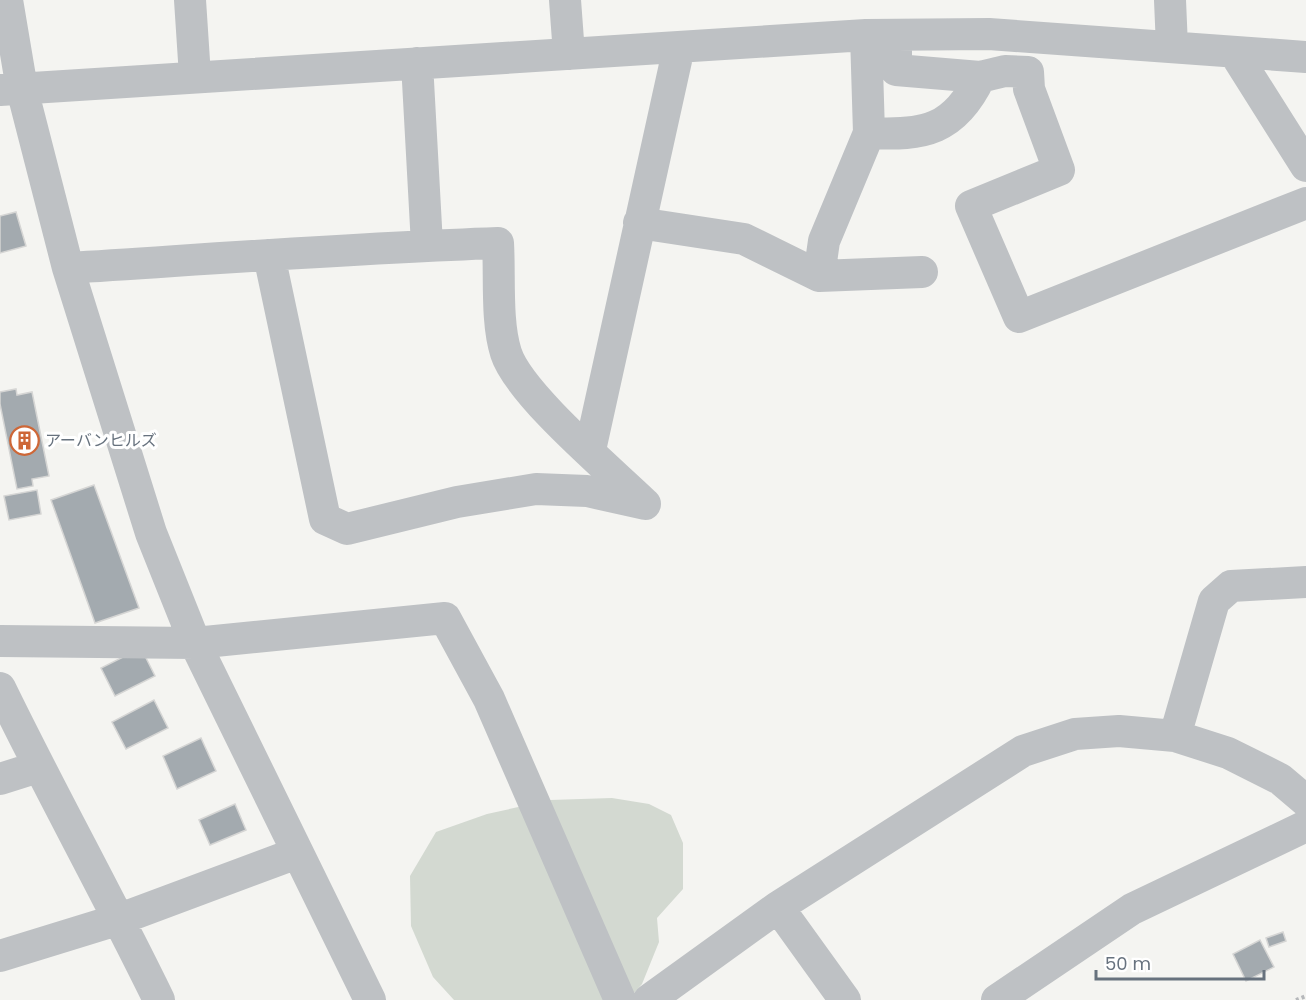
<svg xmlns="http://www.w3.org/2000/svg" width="1306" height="1000" viewBox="0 0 1306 1000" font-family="Poppins,'Noto Sans JP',sans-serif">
  <rect width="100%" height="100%" fill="#f4f4f1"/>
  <path fill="#d3d9d1" d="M 612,798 L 649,804 L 671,815 L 683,843 L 683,889 L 657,918 L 659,942 L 642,984 L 628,1000 L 454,1000 L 433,977 L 411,926 L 410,876 L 436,832 L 487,814 L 550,800 Z"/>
  <path fill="#a3aaaf" stroke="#d5d5d4" stroke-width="1.5" d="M 16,212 L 26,246 L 0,253 L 0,216 Z
    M 16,389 L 17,395 L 32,392 L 49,476 L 32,479 L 33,486 L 17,489 L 0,404 L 0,392 Z
    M 94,485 L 139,608 L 95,623 L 51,500 Z
    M 37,490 L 41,514 L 9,520 L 4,496 Z
    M 141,648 L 155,676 L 115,696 L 101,668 Z
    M 154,700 L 168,728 L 126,749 L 112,722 Z
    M 201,738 L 216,771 L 177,789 L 163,756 Z
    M 235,804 L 246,830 L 210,845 L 199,820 Z
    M 1283,932 L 1286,941 L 1269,947 L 1266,938 Z
    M 1260,940 L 1274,967 L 1246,981 L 1233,954 Z"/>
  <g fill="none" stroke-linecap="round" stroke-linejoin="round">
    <path stroke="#b6b8bb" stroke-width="4" stroke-dasharray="3 3" stroke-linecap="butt" d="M 1296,1000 L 1306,996"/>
    <path stroke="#bec1c4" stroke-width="32" d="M 7,0 L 22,89 L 68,268 L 151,533 L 195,643 L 370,1000
      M 190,0 L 195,76
      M 565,0 L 569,54
      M 1170,0 L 1172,47
      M 896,35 L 896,70 L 980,77 L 1005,71 L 1028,72 L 1029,89 L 1059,170 L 971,206 L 1019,317 L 1306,203
      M 1234,52 L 1306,166
      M 417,63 L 427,245
      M 0,90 L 866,35 L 989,34 L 1306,57
      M 869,133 C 924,136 955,130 980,77
      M 639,223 L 744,239 L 819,276 L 922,272
      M 68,268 C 211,259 355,248 498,243 C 500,276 496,322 506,353 C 519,394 611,471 645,504 L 587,491 L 536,489 L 457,502 L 347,529 L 325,519 L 269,255
      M 819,276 L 824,241 L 869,133 L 866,35
      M 590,450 L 679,47
      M 0,641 L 195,643 L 445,618 L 489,699 L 620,1000
      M 0,688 C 51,793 108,895 159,1000
      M 1175,736 L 1214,601 L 1231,586 L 1306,582
      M 0,779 L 38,767
      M 778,907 L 845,1000
      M 0,956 L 120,919 L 297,853
      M 649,1000 L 778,907 L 1023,751 L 1075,734 L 1119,731 L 1175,736 L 1228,753 L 1280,779 L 1306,801
      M 997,1000 L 1132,909 L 1306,826"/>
  </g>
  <defs>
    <symbol id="building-ring" viewBox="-11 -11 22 22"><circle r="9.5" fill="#fff" stroke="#ce6737" stroke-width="1.5"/><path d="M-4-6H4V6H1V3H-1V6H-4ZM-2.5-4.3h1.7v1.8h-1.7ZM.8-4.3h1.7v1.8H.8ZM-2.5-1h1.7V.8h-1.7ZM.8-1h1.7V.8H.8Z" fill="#ce6737"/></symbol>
  </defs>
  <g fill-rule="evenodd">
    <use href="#building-ring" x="8" y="424" width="33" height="33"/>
  </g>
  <g text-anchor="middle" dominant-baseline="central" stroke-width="6" stroke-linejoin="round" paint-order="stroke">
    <g font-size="16" fill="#67727e" stroke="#fff" text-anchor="start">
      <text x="45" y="440">アーバンヒルズ</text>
    </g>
  </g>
  <path d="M1096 970v9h168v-9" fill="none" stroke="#67727e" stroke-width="3"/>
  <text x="1105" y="970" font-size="18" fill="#67727e" stroke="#ffffff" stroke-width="4.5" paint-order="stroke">50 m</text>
</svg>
